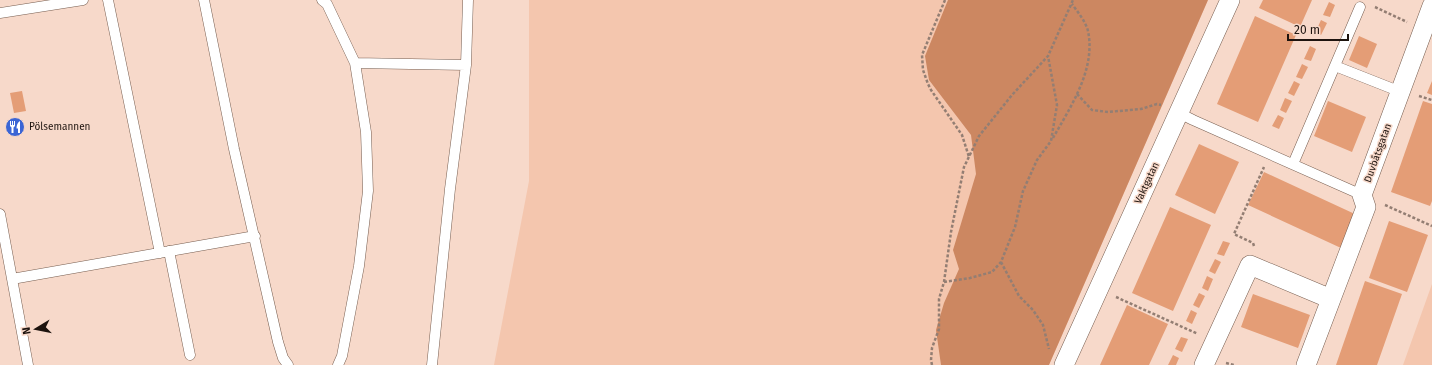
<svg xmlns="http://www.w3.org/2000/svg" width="1432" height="365" viewBox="0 0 1432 365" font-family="'Fira Sans',sans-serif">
  <rect width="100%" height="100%" fill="#f7d9ca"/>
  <path fill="#f4c6ae" d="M 529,0 L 1208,0 L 1049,365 L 494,365 L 529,181 Z
    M 1432,284 L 1432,365 L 1403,365 Z"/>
  <path fill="#cc8761" d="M 948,0 L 1208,0 L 1049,365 L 941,365 L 936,330 L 944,303 L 959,269 L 953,250 L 976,174 L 971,135 L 929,80 L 925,56 Z"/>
  <path fill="#e49d76" d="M 1263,0 L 1312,0 L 1300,27 L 1259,8 Z
    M 1329,2 L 1335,5 L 1330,17 L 1323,15 Z
    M 1255,16 L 1296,35 L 1258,122 L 1217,104 Z
    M 1321,20 L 1327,23 L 1321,35 L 1315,33 Z
    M 1359,36 L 1377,44 L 1367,68 L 1349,60 Z
    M 1310,46 L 1316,49 L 1311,61 L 1304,59 Z
    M 1302,64 L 1308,67 L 1302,79 L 1296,77 Z
    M 1294,81 L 1300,84 L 1294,96 L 1288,93 Z
    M 1432,81 L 1432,95 L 1427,93 Z
    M 22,91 L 26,111 L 14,113 L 10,93 Z
    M 1285,98 L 1292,101 L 1286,113 L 1280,110 Z
    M 1328,101 L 1366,117 L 1352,152 L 1314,136 Z
    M 1423,101 L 1432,104 L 1432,201 L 1430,206 L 1391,192 Z
    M 1278,115 L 1284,118 L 1279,129 L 1272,126 Z
    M 1199,144 L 1239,162 L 1215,214 L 1175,195 Z
    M 1264,172 L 1357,215 L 1341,248 L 1248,205 Z
    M 1170,207 L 1211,225 L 1173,311 L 1132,293 Z
    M 1389,221 L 1428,235 L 1407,292 L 1369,278 Z
    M 1223,241 L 1230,243 L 1224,256 L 1217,254 Z
    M 1215,259 L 1221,262 L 1215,274 L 1209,271 Z
    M 1207,276 L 1213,279 L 1208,291 L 1202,288 Z
    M 1365,281 L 1402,294 L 1377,365 L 1336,365 Z
    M 1199,293 L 1205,296 L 1199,308 L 1193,305 Z
    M 1253,294 L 1310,315 L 1298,348 L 1241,327 Z
    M 1127,305 L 1168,324 L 1149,365 L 1100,365 Z
    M 1191,310 L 1197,313 L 1192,324 L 1186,321 Z
    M 1181,337 L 1188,339 L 1182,352 L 1175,349 Z
    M 1173,355 L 1179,358 L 1176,365 L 1168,365 Z"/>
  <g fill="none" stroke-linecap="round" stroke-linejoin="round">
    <defs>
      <path id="service" d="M 108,0 L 160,253
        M 204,0 L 234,149 L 278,342 L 283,358 L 288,365
        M 322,0 L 327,4 L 355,63 L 366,132 L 368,191 L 359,266 L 342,356 L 338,365
        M 0,13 L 83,0
        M 355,63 L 466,65
        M 1335,66 L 1401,92
        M 1179,113 L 1193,120 L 1362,195
        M 1293,164 L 1360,7
        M 0,214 L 28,365
        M 169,251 L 190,355
        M 12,279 L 255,236
        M 432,365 L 450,189 L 466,65 L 468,0"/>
      <path id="minor" d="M 1064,365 L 1230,0
        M 1204,365 L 1250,265 L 1331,299
        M 1306,365 L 1366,207 L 1362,195 L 1432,6"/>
    </defs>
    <use href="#service" stroke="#775e50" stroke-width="11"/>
    <use href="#minor" stroke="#775e50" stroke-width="20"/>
    <path stroke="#937e73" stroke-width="2.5" stroke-dasharray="3 2" stroke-linecap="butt" d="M 945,0 L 922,55 L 923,70 L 928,84 L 931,90 L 962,135 L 969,157
      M 1375,7 L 1407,22
      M 1077,94 L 1092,110 L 1108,112 L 1141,109 L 1157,104 L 1161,105
      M 1419,96 L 1432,100
      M 1053,138 C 1071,106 1096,69 1088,31 C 1086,22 1077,11 1072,4
      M 1385,205 L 1432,226
      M 1254,246 L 1253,243 L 1234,234 L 1264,167
      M 1001,262 L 1019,296 L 1033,310 L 1043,325 L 1049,349
      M 944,282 L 970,278 L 992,272 L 1001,262 L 1015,227 L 1023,191 L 1037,160 L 1051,141 L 1057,105 L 1048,56
      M 1116,297 L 1198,334
      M 1226,363 L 1234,365
      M 932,365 L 931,360 L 932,348 L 939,329 L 939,299 L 944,282 L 951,232 L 964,167 L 979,136 L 1012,95 L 1048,56 L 1073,0"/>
    <use href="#service" stroke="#fff" stroke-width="10"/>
    <use href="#minor" stroke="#fff" stroke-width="19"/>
  </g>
  <defs>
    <symbol id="restaurant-disc" viewBox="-11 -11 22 22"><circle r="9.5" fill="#3b65d5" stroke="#f7d9ca"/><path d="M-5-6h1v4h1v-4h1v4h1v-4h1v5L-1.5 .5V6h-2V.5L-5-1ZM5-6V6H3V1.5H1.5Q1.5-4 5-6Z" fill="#fff"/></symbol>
  </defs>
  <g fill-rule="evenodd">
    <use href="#restaurant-disc" x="4" y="116" width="22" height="22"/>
  </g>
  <g text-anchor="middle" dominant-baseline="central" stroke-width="3" stroke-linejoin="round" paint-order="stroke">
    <g font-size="10" fill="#1d130e" stroke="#f7d9ca" text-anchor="start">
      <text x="29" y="127">Pölsemannen</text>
    </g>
    <g font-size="10" fill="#1d130e" stroke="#f7d9ca">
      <text transform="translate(1378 153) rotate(-70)">Duvbåtsgatan</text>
      <text transform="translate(1147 183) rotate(-65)">Vaktgatan</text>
    </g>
  </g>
  <g transform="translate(36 329) rotate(260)" stroke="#f7d9ca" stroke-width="3" paint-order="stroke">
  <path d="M0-3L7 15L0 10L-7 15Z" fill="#1d130e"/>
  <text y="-6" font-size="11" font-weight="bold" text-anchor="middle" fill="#1d130e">N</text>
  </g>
  <path d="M1288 34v6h60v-6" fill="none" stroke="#1d130e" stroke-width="2"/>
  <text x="1294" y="34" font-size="12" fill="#1d130e" stroke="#f7d9ca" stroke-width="3" paint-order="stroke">20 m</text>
</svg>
